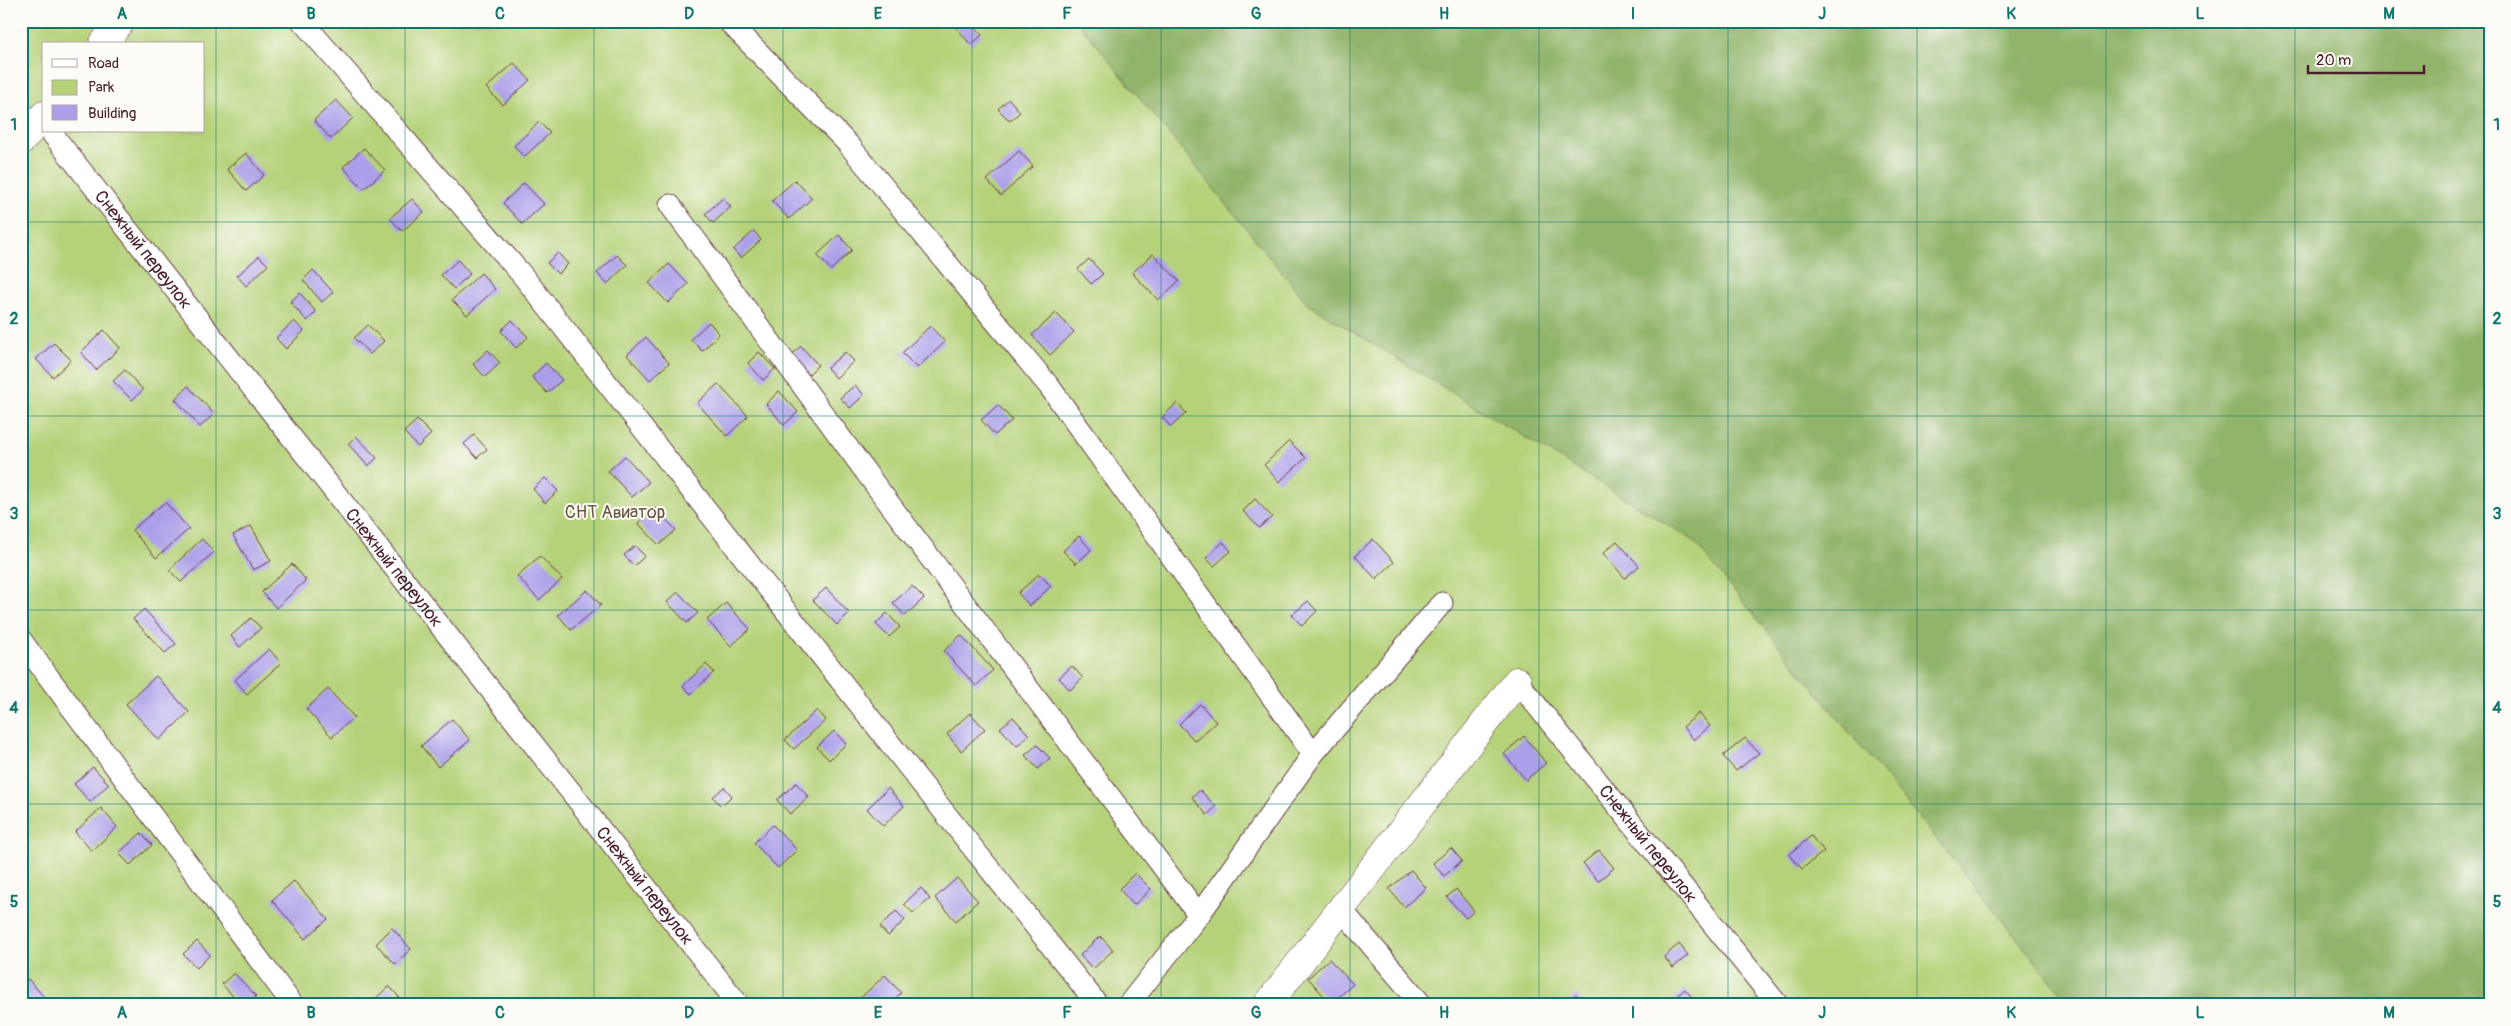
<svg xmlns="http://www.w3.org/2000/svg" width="2511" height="1026" viewBox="0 0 2511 1026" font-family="Pangolin,sans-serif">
  <rect width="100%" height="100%" fill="#fdfcf7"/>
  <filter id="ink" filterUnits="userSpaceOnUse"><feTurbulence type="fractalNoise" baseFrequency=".02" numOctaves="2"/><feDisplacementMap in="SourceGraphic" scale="10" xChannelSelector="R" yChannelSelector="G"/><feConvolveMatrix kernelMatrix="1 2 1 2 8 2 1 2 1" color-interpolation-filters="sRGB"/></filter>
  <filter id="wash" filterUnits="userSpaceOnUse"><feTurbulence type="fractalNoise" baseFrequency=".0096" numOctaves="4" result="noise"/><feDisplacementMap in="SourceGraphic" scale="20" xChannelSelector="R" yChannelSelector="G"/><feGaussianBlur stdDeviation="1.12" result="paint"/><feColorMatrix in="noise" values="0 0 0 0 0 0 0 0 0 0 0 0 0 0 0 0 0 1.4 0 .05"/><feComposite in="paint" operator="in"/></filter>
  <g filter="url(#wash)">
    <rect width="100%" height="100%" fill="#f8ebd9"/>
    <path fill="#b5d279" stroke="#807852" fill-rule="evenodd" d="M 21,21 L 1077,21 L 1308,304 L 1694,541 L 2071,1005 L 21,1005 ZM 44,44 L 204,44 L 204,131 L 44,131 Z"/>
    <path fill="#90b469" stroke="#6d6a4a" d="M 1077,21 L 2490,21 L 2490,1005 L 2071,1005 L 1694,541 L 1308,304 Z"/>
    <g id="blocks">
      <path fill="#ac9ee9" d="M 960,21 L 969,21 L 982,35 L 971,45 L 955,26 Z
        M 514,63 L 530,80 L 503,105 L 486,88 Z
        M 1009,99 L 1020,112 L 1010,121 L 998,109 Z
        M 336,100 L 353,118 L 331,139 L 314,120 Z
        M 539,122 L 550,133 L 524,157 L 514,146 Z
        M 364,148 L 385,170 L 364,189 L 343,167 Z
        M 1019,151 L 1033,166 L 1001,196 L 987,180 Z
        M 246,153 L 264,175 L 246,191 L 227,169 Z
        M 795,180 L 812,198 L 789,219 L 772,201 Z
        M 524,183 L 544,204 L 522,224 L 503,203 Z
        M 723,198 L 731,207 L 713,223 L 705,214 Z
        M 412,199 L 424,212 L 402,231 L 390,218 Z
        M 754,231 L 761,240 L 741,258 L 733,250 Z
        M 839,235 L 852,250 L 831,270 L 817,255 Z
        M 558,253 L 568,264 L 558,274 L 547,263 Z
        M 1153,254 L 1179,281 L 1158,300 L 1132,273 Z
        M 617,255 L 627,265 L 607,284 L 597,273 Z
        M 259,256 L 268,265 L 246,286 L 237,276 Z
        M 1089,259 L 1103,274 L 1091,284 L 1078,269 Z
        M 458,260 L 470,274 L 454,289 L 441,275 Z
        M 669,264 L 688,284 L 668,303 L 649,283 Z
        M 313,270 L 333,292 L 322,302 L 303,280 Z
        M 481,273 L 495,289 L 467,315 L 452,300 Z
        M 300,293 L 316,312 L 307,321 L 290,302 Z
        M 1056,313 L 1074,332 L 1050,355 L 1032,335 Z
        M 512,320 L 528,337 L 516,348 L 501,331 Z
        M 294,321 L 304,331 L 286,349 L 276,338 Z
        M 709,322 L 719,334 L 702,351 L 691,339 Z
        M 368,325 L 384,341 L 370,354 L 354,338 Z
        M 930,326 L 945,342 L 917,368 L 902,353 Z
        M 104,330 L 120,348 L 96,370 L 81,352 Z
        M 646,337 L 669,363 L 650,380 L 627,355 Z
        M 54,343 L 71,360 L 53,377 L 36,359 Z
        M 801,346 L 818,365 L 808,375 L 790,356 Z
        M 488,350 L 500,363 L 485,377 L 473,364 Z
        M 759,352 L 775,369 L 763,380 L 748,363 Z
        M 845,352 L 854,361 L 836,378 L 827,368 Z
        M 546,363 L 562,380 L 547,393 L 532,377 Z
        M 125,370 L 143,390 L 132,400 L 113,381 Z
        M 718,384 L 748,416 L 727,436 L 697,403 Z
        M 855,385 L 864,395 L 850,408 L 840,398 Z
        M 188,386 L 214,414 L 200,427 L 175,399 Z
        M 779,391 L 798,412 L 784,425 L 766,404 Z
        M 1177,403 L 1186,413 L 1171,427 L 1162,417 Z
        M 998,405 L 1012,420 L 995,435 L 981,420 Z
        M 417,420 L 431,434 L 418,447 L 404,432 Z
        M 474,435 L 487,449 L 477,458 L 464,444 Z
        M 356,436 L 377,458 L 368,466 L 348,444 Z
        M 1289,441 L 1306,458 L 1279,482 L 1264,465 Z
        M 625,456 L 649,482 L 632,497 L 608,471 Z
        M 545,478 L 558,491 L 545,503 L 533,489 Z
        M 1255,499 L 1272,517 L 1259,528 L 1243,511 Z
        M 165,502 L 189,529 L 156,558 L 132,530 Z
        M 655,508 L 676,530 L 659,545 L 638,523 Z
        M 251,526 L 271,561 L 253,570 L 233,535 Z
        M 1079,536 L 1091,550 L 1076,564 L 1063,551 Z
        M 202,539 L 214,552 L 181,582 L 169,570 Z
        M 1373,539 L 1394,562 L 1376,579 L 1355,556 Z
        M 1617,541 L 1639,566 L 1625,578 L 1603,553 Z
        M 1223,542 L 1231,551 L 1214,566 L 1206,558 Z
        M 635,546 L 645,556 L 634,566 L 624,555 Z
        M 540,556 L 562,579 L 539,600 L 517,576 Z
        M 292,564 L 306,580 L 276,608 L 262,592 Z
        M 1039,574 L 1051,586 L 1030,606 L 1018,593 Z
        M 912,586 L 924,598 L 905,616 L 893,603 Z
        M 826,588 L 849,613 L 837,625 L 813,600 Z
        M 587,590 L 601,605 L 571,630 L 558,615 Z
        M 678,592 L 698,613 L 687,623 L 667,602 Z
        M 1308,601 L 1317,611 L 1302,626 L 1292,615 Z
        M 726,603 L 750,629 L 731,646 L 707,620 Z
        M 144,609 L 176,644 L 165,653 L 133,619 Z
        M 887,613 L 900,627 L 889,637 L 876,624 Z
        M 251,618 L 261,628 L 240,647 L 231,636 Z
        M 961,635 L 993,670 L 976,686 L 944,651 Z
        M 269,649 L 281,663 L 247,694 L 235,680 Z
        M 706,664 L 714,672 L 691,694 L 683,686 Z
        M 1072,666 L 1083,678 L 1070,690 L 1059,678 Z
        M 156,676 L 189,712 L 159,740 L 126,704 Z
        M 328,689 L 354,717 L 332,737 L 306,709 Z
        M 1200,704 L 1216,722 L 1195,741 L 1179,724 Z
        M 817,710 L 826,720 L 794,749 L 785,740 Z
        M 970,713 L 985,729 L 961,751 L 947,734 Z
        M 1699,713 L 1710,726 L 1694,740 L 1683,727 Z
        M 1013,717 L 1029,735 L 1017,746 L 1000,728 Z
        M 452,719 L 470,740 L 438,767 L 421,746 Z
        M 834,731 L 846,744 L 829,760 L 817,747 Z
        M 1524,736 L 1546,763 L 1526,780 L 1504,754 Z
        M 1745,738 L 1759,753 L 1736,771 L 1723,756 Z
        M 1037,745 L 1050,758 L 1038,769 L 1025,755 Z
        M 93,767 L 109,784 L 90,802 L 74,784 Z
        M 796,783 L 809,797 L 790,814 L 777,800 Z
        M 724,787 L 732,796 L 721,806 L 713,797 Z
        M 888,788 L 904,806 L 883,826 L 867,809 Z
        M 1200,790 L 1216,807 L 1207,815 L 1192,797 Z
        M 101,808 L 117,827 L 92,851 L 75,832 Z
        M 773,825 L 797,850 L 778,868 L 754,843 Z
        M 141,833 L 152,845 L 130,865 L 119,853 Z
        M 1811,836 L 1824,851 L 1802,869 L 1789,855 Z
        M 1451,848 L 1462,861 L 1444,876 L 1433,863 Z
        M 1599,850 L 1614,868 L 1598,881 L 1583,863 Z
        M 1411,870 L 1426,888 L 1404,907 L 1389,889 Z
        M 1135,873 L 1151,889 L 1134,905 L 1119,889 Z
        M 957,878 L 978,901 L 956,921 L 935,898 Z
        M 294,881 L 328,919 L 305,939 L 272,900 Z
        M 921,888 L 930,899 L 913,913 L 904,904 Z
        M 1456,889 L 1474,911 L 1466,918 L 1447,897 Z
        M 896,911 L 905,920 L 888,936 L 880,927 Z
        M 392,928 L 411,949 L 395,964 L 376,944 Z
        M 1100,936 L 1113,950 L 1093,969 L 1080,955 Z
        M 197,941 L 210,955 L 197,968 L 183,954 Z
        M 1679,944 L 1688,955 L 1673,968 L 1664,957 Z
        M 1329,959 L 1353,984 L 1331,1004 L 1308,978 Z
        M 234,973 L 256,996 L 247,1005 L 241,1005 L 222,984 Z
        M 885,975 L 901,993 L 888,1005 L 858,1005 L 856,1002 Z
        M 28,979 L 51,1005 L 21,1005 L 21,985 Z
        M 389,986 L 406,1005 L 371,1003 Z
        M 1685,989 L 1698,1005 L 1679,1005 L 1673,999 Z
        M 1576,994 L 1586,1005 L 1563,1005 Z"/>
    </g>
  </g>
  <g filter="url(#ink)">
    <use href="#blocks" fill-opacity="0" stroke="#643e45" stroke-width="1"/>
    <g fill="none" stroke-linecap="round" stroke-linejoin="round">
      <defs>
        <g id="service">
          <path d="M 302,21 L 523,276 L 921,783 L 1098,1005"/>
          <path d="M 728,21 L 848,144 L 1049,386 L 1313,754"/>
          <path id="s1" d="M 50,131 L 739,1005"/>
          <path d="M 670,205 L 876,486 L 1199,915"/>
          <path d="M 21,640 L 293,1005"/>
          <path id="s2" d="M 1517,681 L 1778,1005"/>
          <path d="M 1341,909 L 1422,1005"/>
          <path d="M 1128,1005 L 1199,915 L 1313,754 L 1442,603"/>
        </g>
        <path id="minor" d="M 103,44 L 121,21
          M 21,141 L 44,115
          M 1267,1005 L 1517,681"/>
      </defs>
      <use href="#service" stroke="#643e45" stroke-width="23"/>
      <use href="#minor" stroke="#643e45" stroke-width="29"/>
      <use href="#service" stroke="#fff" stroke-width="21"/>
      <use href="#minor" stroke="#fff" stroke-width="28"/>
    </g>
  </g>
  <path fill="none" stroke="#0f766e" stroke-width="1" stroke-opacity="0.55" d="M 216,21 L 216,1005M 405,21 L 405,1005M 594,21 L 594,1005M 783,21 L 783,1005M 972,21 L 972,1005M 1161,21 L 1161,1005M 1350,21 L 1350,1005M 1539,21 L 1539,1005M 1728,21 L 1728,1005M 1917,21 L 1917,1005M 2106,21 L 2106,1005M 2295,21 L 2295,1005M 21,222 L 2490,222M 21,416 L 2490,416M 21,610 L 2490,610M 21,804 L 2490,804"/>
  <g text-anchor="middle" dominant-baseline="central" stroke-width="4" stroke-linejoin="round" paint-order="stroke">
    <g font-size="18" fill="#4a1f2b" stroke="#fdfcf7">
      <text stroke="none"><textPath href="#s1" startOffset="151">Снежный переулок</textPath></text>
      <text stroke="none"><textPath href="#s1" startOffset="556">Снежный переулок</textPath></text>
      <text stroke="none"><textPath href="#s2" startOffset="209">Снежный переулок</textPath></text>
      <text stroke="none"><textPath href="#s1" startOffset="961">Снежный переулок</textPath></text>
    </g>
    <g font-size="18" fill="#6a5542" stroke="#fdfcf7">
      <text x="615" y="512">СНТ Авиатор</text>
    </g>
  </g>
  <rect width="2511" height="1026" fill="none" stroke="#fdfcf7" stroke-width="55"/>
  <rect x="42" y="42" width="162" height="90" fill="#fdfcf7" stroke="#b5a4a5"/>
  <rect x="52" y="59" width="25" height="8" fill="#ffffff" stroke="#b5a4a5"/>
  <text x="88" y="68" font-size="15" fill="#4a1f2b">Road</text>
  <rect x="52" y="80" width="25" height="15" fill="#b5d279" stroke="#b5a4a5"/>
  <text x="88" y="92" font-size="15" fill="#4a1f2b">Park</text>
  <rect x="52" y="105" width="25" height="15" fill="#ac9ee9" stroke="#b5a4a5"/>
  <text x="88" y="118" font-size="15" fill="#4a1f2b">Building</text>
  <path d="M2308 65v8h116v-8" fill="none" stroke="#4a1f2b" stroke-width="2.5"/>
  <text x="2316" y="65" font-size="15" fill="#4a1f2b" stroke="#fdfcf7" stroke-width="4" paint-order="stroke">20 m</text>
  <rect x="28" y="28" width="2456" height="970" fill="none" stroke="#0f766e" stroke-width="2"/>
  <g font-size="16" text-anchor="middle" font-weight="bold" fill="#0f766e">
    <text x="122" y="19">A</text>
    <text x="311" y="19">B</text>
    <text x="500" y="19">C</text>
    <text x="689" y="19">D</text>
    <text x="878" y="19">E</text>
    <text x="1067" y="19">F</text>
    <text x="1256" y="19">G</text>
    <text x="1444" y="19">H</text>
    <text x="1633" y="19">I</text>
    <text x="1822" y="19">J</text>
    <text x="2011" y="19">K</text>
    <text x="2200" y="19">L</text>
    <text x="2389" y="19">M</text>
    <text x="14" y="130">1</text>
    <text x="2497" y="130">1</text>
    <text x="14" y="324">2</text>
    <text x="2497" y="324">2</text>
    <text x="14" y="519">3</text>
    <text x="2497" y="519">3</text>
    <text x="14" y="713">4</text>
    <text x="2497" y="713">4</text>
    <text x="14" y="907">5</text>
    <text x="2497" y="907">5</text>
    <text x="122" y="1018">A</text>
    <text x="311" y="1018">B</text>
    <text x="500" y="1018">C</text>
    <text x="689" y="1018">D</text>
    <text x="878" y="1018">E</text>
    <text x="1067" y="1018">F</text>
    <text x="1256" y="1018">G</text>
    <text x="1444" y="1018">H</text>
    <text x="1633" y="1018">I</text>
    <text x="1822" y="1018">J</text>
    <text x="2011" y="1018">K</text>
    <text x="2200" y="1018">L</text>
    <text x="2389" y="1018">M</text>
  </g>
</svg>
